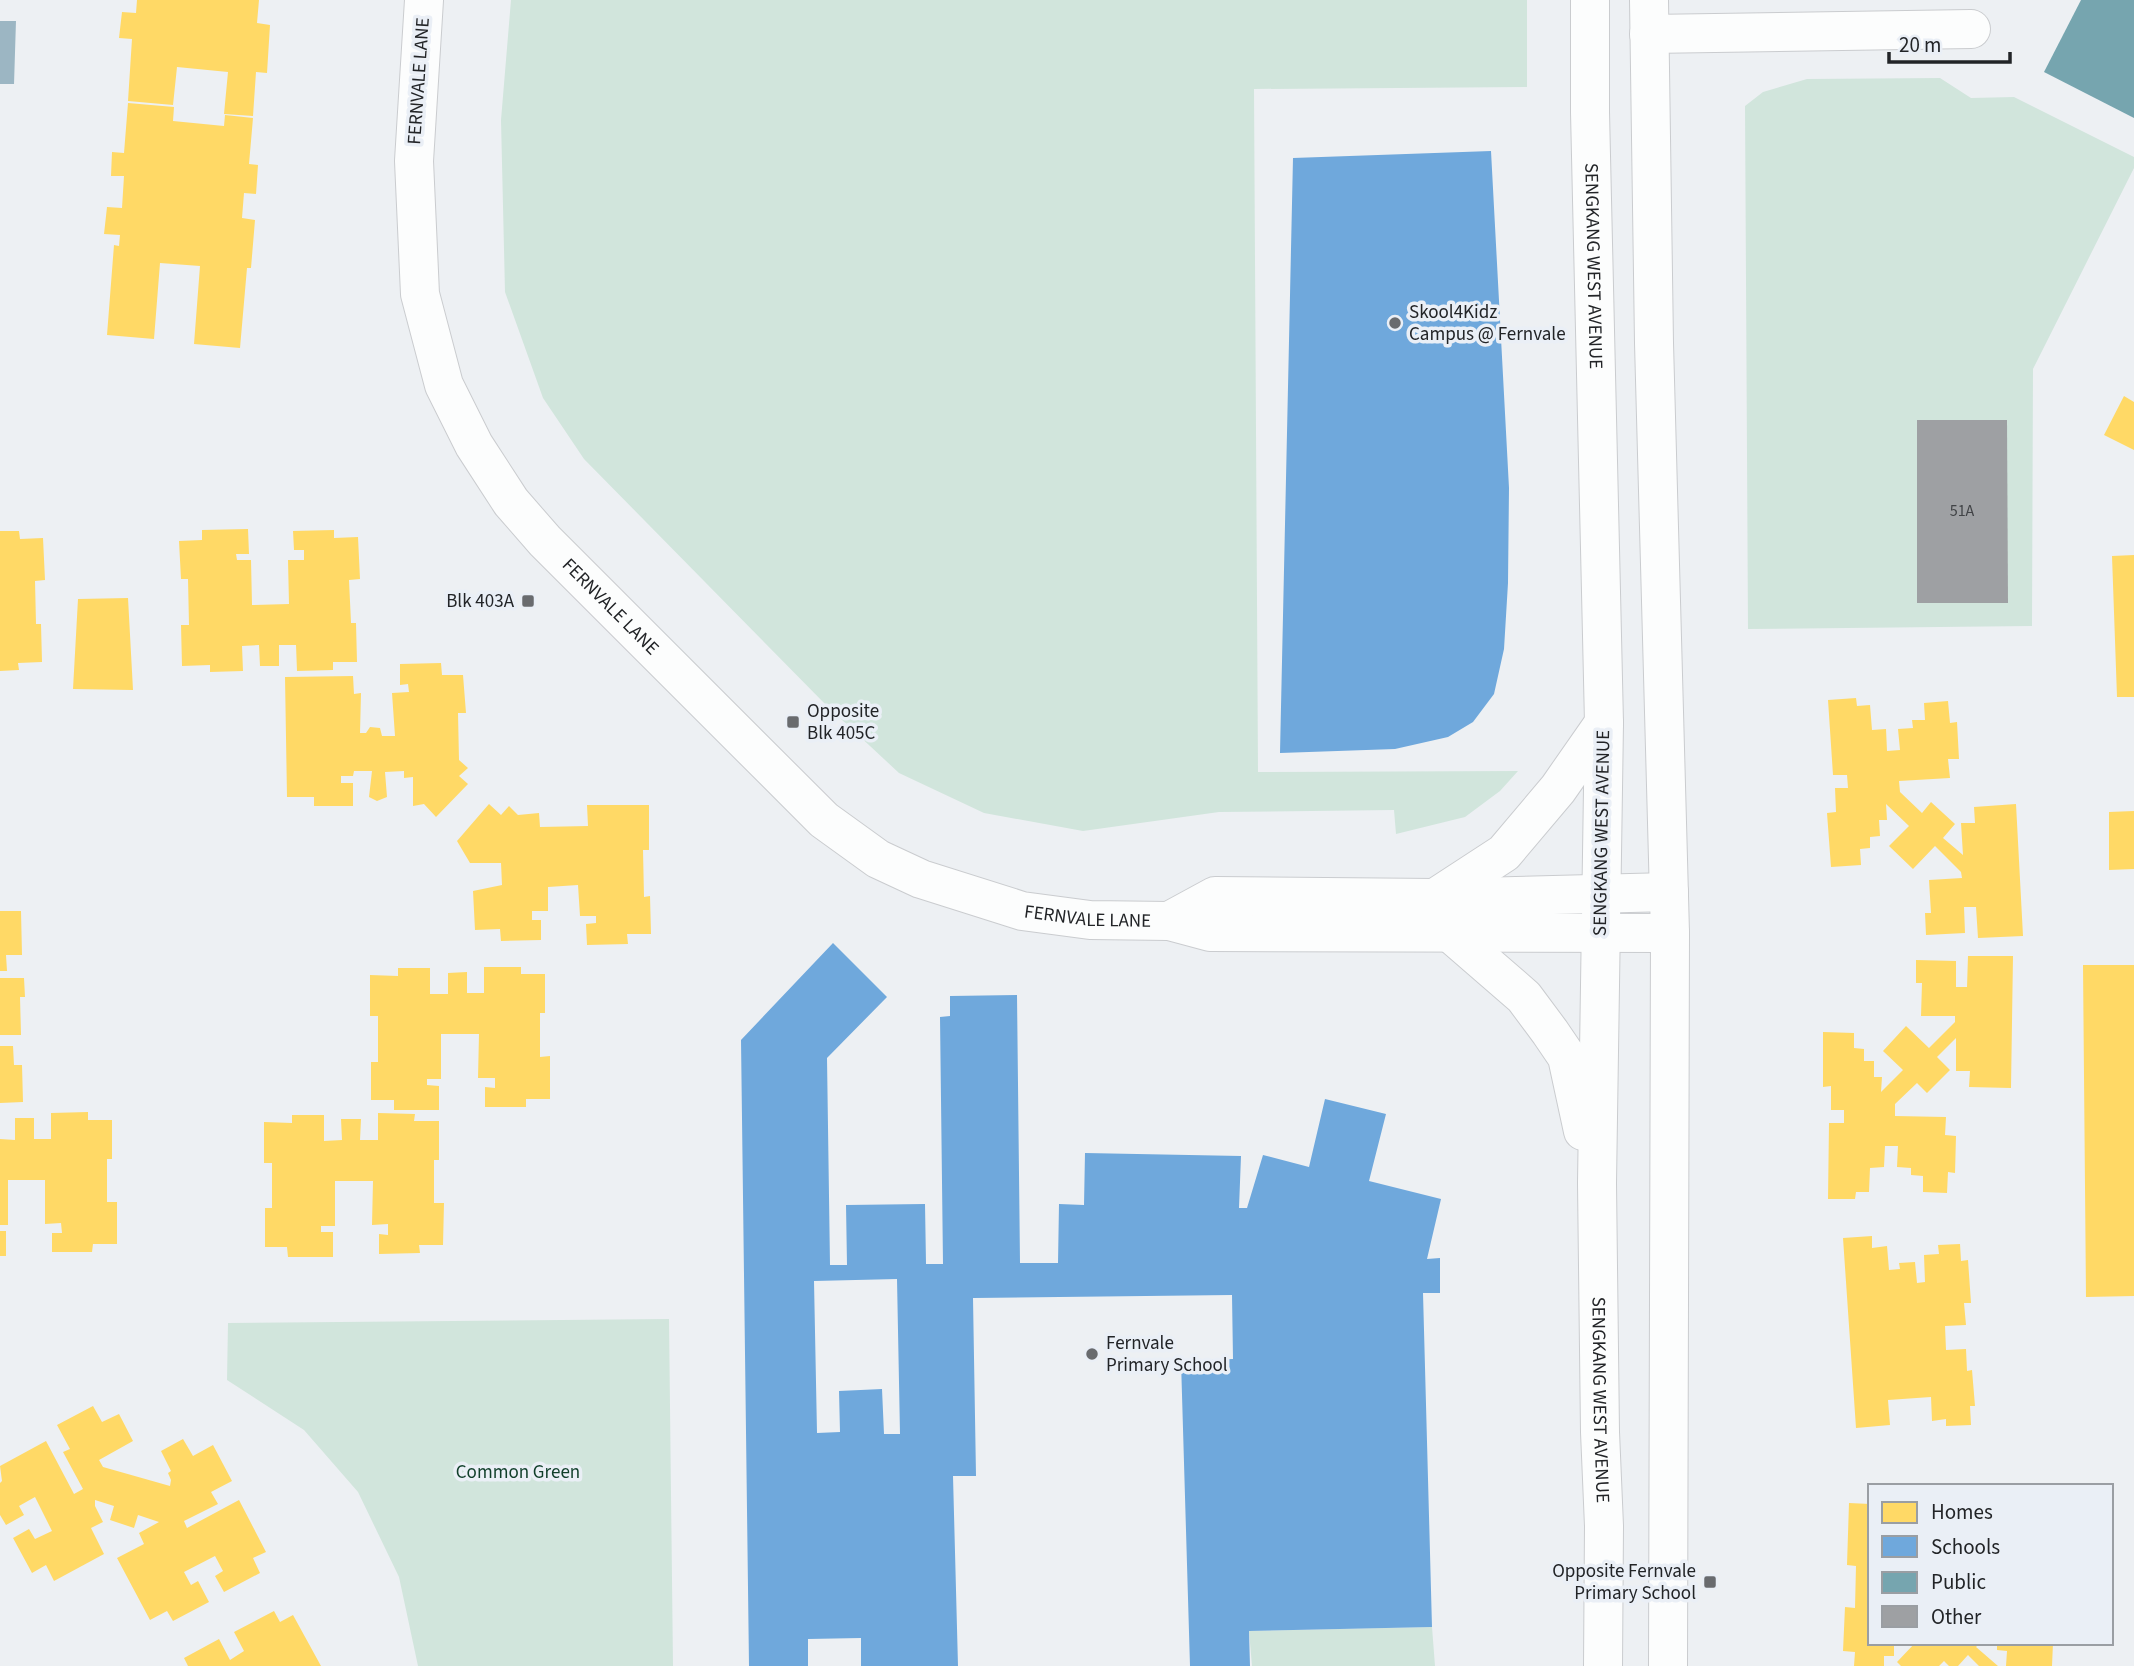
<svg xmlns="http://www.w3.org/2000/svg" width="2134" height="1666" viewBox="0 0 2134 1666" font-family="'Source Sans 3',sans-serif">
  <rect width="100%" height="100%" fill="#edf0f3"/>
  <path fill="#d1e5dc" d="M 511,0 L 1527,0 L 1527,87 L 1254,89 L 1258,772 L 1518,771 L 1500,791 L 1465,817 L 1396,834 L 1394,810 L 1219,812 L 1083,831 L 984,813 L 899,773 L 827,706 L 584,459 L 543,398 L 505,292 L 501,120 Z
    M 1940,78 L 1971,98 L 2014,97 L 2134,157 L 2134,168 L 2033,369 L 2032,626 L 1748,629 L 1745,106 L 1763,92 L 1807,79 Z
    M 669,1319 L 673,1666 L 418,1666 L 399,1577 L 358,1492 L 304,1430 L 227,1380 L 228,1323 Z
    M 1432,1627 L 1435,1666 L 1252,1666 L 1249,1631 Z"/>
  <path fill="#9cb6c3" d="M 0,21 L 16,21 L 14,84 L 0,84 Z"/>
  <path fill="#ffd966" d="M 137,0 L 259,0 L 257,23 L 270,25 L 267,73 L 256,72 L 253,116 L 224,114 L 228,72 L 177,67 L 173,105 L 128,101 L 132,39 L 119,38 L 122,12 L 136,13 Z
    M 128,103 L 174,107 L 173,121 L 224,126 L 225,115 L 253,118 L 249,164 L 258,165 L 256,194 L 244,193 L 242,218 L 255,220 L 251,268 L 247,268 L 240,348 L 194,344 L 200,266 L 160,263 L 154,339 L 107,335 L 114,245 L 119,246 L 120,235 L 104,234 L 107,207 L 122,208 L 124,176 L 111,176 L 112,152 L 124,153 Z
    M 2124,396 L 2134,402 L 2134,450 L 2104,435 Z
    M 248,529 L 249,554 L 236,554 L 237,560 L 251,560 L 252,605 L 289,604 L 288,560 L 304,560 L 304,550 L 294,550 L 293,531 L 334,530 L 334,538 L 358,537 L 360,579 L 349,580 L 351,623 L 356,623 L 357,662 L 333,662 L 333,670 L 297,671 L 296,645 L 279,645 L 279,666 L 260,666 L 259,645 L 242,646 L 243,671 L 210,672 L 210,665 L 182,666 L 181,625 L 189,625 L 188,579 L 181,579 L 179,541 L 202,540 L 202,530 Z
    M 0,531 L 19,531 L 20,539 L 43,538 L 45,580 L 35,581 L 36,624 L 41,624 L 42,662 L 18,663 L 19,670 L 0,671 Z
    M 2134,555 L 2134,697 L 2117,697 L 2112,556 Z
    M 128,598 L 133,690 L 73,689 L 78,599 Z
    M 441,663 L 442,675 L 463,675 L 466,713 L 458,713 L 459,760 L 468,768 L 459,776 L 468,784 L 436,817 L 424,804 L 413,806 L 413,777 L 404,778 L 404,771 L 385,772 L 387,797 L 377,801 L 369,797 L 372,771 L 354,771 L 353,776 L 341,776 L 341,783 L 353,783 L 353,806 L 314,806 L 314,797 L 287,797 L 285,677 L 353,676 L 354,694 L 361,693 L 360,733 L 366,733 L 370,727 L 380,728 L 382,736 L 395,736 L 392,693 L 409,692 L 408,684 L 400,685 L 400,664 Z
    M 1856,698 L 1857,706 L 1870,705 L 1872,730 L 1886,729 L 1887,751 L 1900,750 L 1898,729 L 1913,728 L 1912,720 L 1925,720 L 1924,703 L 1948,701 L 1950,723 L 1957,722 L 1959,759 L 1948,759 L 1950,778 L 1899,781 L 1900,792 L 1922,813 L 1931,802 L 1955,824 L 1943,838 L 1963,855 L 1961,823 L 1975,823 L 1974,807 L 2016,804 L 2023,936 L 1978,938 L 1976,907 L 1964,907 L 1965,933 L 1926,935 L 1925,913 L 1931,913 L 1929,880 L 1962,878 L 1961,872 L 1935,846 L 1913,869 L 1889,846 L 1909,826 L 1886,804 L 1887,820 L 1879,820 L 1880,836 L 1870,837 L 1870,848 L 1860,849 L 1861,865 L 1831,867 L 1827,813 L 1836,812 L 1835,788 L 1848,788 L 1847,775 L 1833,775 L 1828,700 Z
    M 489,804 L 501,815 L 509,806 L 518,815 L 539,813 L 540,827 L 588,826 L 587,805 L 649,805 L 649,850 L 643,850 L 644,897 L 650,896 L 651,934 L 627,934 L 628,944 L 587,945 L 586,924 L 596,923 L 596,916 L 580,916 L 578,885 L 548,887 L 548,911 L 532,911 L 532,920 L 541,920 L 541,940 L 501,941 L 500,929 L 475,930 L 473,891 L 502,885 L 501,863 L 470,863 L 457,841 Z
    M 2134,811 L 2134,869 L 2109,870 L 2109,812 Z
    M 0,911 L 21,911 L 22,955 L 6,955 L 7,971 L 0,971 Z
    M 1968,956 L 2013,956 L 2011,1088 L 1969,1087 L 1970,1071 L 1956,1071 L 1956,1038 L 1937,1057 L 1950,1070 L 1927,1093 L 1917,1083 L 1895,1104 L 1895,1116 L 1946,1117 L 1945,1135 L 1956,1136 L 1955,1173 L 1948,1172 L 1947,1193 L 1923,1192 L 1923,1176 L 1911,1175 L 1911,1168 L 1897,1167 L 1898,1146 L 1885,1146 L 1884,1167 L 1870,1168 L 1869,1192 L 1856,1192 L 1855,1199 L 1828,1199 L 1829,1123 L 1844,1123 L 1844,1110 L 1831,1110 L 1831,1086 L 1823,1087 L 1823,1032 L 1854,1033 L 1854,1048 L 1864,1049 L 1864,1061 L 1874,1061 L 1874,1077 L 1882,1077 L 1881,1092 L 1903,1070 L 1883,1051 L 1906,1026 L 1929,1048 L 1955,1022 L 1955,1016 L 1921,1016 L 1922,983 L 1916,983 L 1916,960 L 1956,961 L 1956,987 L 1967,987 Z
    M 2083,965 L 2134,965 L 2134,1296 L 2086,1297 Z
    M 484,967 L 521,967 L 521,974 L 545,974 L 545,1013 L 540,1013 L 540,1057 L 550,1056 L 550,1099 L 526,1099 L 526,1107 L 485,1107 L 485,1087 L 495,1088 L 495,1078 L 478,1078 L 479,1034 L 441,1034 L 441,1079 L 427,1079 L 427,1085 L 439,1086 L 439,1110 L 394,1110 L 394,1100 L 371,1100 L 371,1062 L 378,1062 L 378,1016 L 370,1016 L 370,975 L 398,976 L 398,968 L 430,968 L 430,994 L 448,994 L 448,973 L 467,972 L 467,993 L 484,993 Z
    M 0,978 L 24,978 L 25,997 L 20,997 L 21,1035 L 0,1035 Z
    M 0,1046 L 13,1046 L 14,1065 L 22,1065 L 23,1102 L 0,1103 Z
    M 88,1112 L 88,1120 L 112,1120 L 112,1159 L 107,1159 L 107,1202 L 117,1202 L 117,1244 L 93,1244 L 92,1252 L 52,1252 L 52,1233 L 62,1233 L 61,1223 L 45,1224 L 45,1180 L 8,1180 L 8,1225 L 0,1225 L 0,1139 L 15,1140 L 15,1118 L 34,1118 L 34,1139 L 51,1139 L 51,1113 Z
    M 378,1113 L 415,1114 L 414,1121 L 439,1121 L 439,1160 L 434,1160 L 434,1203 L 444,1203 L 443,1245 L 419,1245 L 420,1253 L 379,1254 L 379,1234 L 388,1235 L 388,1224 L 372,1225 L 373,1181 L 335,1181 L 335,1226 L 321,1226 L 321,1232 L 333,1232 L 333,1257 L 288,1257 L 287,1247 L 265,1247 L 265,1208 L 272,1208 L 272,1163 L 264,1163 L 264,1122 L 292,1123 L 292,1115 L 324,1115 L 324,1141 L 342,1140 L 341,1119 L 361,1119 L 360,1140 L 378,1140 Z
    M 0,1231 L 6,1231 L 6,1256 L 0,1256 Z
    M 1872,1236 L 1872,1248 L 1887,1246 L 1889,1270 L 1900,1269 L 1899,1263 L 1915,1262 L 1917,1283 L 1925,1282 L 1924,1255 L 1939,1254 L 1938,1245 L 1960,1244 L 1961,1261 L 1968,1260 L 1971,1303 L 1964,1303 L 1966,1325 L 1945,1326 L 1946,1350 L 1966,1349 L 1967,1371 L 1972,1370 L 1975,1406 L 1970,1406 L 1971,1425 L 1946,1426 L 1946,1419 L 1932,1421 L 1931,1397 L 1888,1400 L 1890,1425 L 1856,1428 L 1843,1238 Z
    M 93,1406 L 102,1422 L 119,1414 L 133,1441 L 99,1460 L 103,1467 L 170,1486 L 171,1480 L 168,1473 L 171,1471 L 161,1451 L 183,1439 L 193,1456 L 213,1445 L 232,1481 L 211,1492 L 218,1504 L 184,1521 L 187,1528 L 239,1500 L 266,1552 L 253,1558 L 260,1573 L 224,1592 L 215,1576 L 223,1571 L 215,1556 L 184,1572 L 191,1585 L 198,1581 L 209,1602 L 173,1621 L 167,1611 L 150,1620 L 117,1558 L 144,1544 L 139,1533 L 159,1522 L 138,1515 L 134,1528 L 110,1520 L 114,1506 L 95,1500 L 95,1506 L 103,1522 L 91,1528 L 104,1554 L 54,1581 L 46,1565 L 32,1573 L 13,1538 L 29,1529 L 35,1539 L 52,1531 L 35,1497 L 19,1506 L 24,1515 L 6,1525 L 0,1515 L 0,1483 L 2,1481 L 0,1466 L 46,1441 L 74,1494 L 83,1489 L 63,1452 L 70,1449 L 57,1425 Z
    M 1849,1503 L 1870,1504 L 1870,1643 L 1894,1643 L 1894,1656 L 1884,1656 L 1884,1666 L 1854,1666 L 1855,1652 L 1843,1651 L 1845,1607 L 1855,1608 L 1856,1566 L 1847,1565 Z
    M 274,1611 L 280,1622 L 293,1615 L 321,1666 L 188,1666 L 184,1658 L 219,1639 L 230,1660 L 244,1651 L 234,1632 Z
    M 1915,1643 L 1980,1643 L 1976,1647 L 1998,1666 L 1979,1666 L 1968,1655 L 1958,1666 L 1949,1666 L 1944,1661 L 1939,1666 L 1901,1666 L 1897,1662 Z
    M 1997,1643 L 2053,1643 L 2052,1666 L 2006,1666 L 2007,1651 L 1997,1650 Z"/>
  <path fill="#6fa8dc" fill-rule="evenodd" d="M 1491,151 L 1509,488 L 1508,583 L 1504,649 L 1494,694 L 1473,722 L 1448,737 L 1395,749 L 1280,753 L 1293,158 Z
    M 833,943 L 887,997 L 827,1058 L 830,1265 L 847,1265 L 846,1205 L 925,1204 L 926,1264 L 943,1264 L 940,1017 L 950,1016 L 950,996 L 1017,995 L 1020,1263 L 1058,1263 L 1059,1204 L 1084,1205 L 1085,1153 L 1241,1156 L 1239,1208 L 1247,1208 L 1263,1155 L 1309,1167 L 1325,1099 L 1386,1114 L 1369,1181 L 1441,1199 L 1427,1259 L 1440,1258 L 1440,1293 L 1423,1293 L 1432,1627 L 1249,1631 L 1250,1666 L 1190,1666 L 1181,1361 L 1233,1359 L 1232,1295 L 973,1298 L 976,1476 L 953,1476 L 958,1666 L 861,1666 L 861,1638 L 808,1639 L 808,1666 L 749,1666 L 741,1040 ZM 897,1279 L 900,1434 L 884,1434 L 882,1389 L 839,1391 L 840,1432 L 817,1433 L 814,1281 Z"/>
  <path fill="#76a5af" d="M 2081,0 L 2134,0 L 2134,118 L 2044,72 Z"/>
  <path fill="#9ea0a3" d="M 1917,420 L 2007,420 L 2008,603 L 1917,603 Z"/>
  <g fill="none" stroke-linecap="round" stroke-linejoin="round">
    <defs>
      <g id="minor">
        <path id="s1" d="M 424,0 L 414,161 L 420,294 L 444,385 L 474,445 L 511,502 L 545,541 L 824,820 L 878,859 L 921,879 L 1022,911 L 1090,920 L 1169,921 L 1210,932 L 1670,933"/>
        <path d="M 1649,34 L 1971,29"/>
        <path d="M 1169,921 L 1215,896 L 1435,898 L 1669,892"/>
      </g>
      <g id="major">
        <path id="s2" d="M 1590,0 L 1590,112 L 1604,723 L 1597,1183 L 1600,1432 L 1604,1526 L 1603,1666"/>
        <path d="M 1649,0 L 1654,343 L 1670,933 L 1668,1666"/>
        <path d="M 1435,898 L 1504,853 L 1558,789 L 1604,723"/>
        <path d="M 1449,932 L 1524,997 L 1550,1032 L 1567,1057 L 1583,1131"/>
      </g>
    </defs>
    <use href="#minor" stroke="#cacccf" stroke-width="40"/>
    <use href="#major" stroke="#cacccf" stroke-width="40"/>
    <use href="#minor" stroke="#fcfdfd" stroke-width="38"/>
    <use href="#major" stroke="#fcfdfd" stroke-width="38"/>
  </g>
  <g fill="#696b6e" stroke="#eaeff6" stroke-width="2.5">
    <circle cx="1395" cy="323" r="7"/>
    <rect x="521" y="594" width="14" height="14" rx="3.5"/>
    <rect x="786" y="715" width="14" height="14" rx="3.5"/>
    <circle cx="1092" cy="1354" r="7"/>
    <rect x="1703" y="1575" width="14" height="14" rx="3.5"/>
  </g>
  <g text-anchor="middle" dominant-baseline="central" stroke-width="7" stroke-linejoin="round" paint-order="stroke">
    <g font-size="16" fill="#414346">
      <text x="1962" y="511">51A</text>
    </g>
    <g font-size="19" fill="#222427" stroke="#eaeff6">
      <text transform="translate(419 81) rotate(-86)">FERNVALE LANE</text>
      <text stroke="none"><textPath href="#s2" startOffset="266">SENGKANG WEST AVENUE</textPath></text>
      <text stroke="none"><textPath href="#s1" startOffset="668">FERNVALE LANE</textPath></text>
      <text transform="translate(1602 833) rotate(-89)">SENGKANG WEST AVENUE</text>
      <text stroke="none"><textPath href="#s1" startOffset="1256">FERNVALE LANE</textPath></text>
      <text stroke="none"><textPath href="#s2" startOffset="1400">SENGKANG WEST AVENUE</textPath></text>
    </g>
    <g font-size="19" fill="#222427" stroke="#eaeff6" text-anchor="start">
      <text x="1409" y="312">Skool4Kidz<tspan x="1409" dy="22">Campus @ Fernvale</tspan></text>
      <text x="514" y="601" text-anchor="end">Blk 403A</text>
      <text x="807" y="711">Opposite<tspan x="807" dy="22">Blk 405C</tspan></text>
      <text x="1106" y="1343">Fernvale<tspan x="1106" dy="22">Primary School</tspan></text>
      <text x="1696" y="1571" text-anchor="end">Opposite Fernvale<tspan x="1696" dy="22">Primary School</tspan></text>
    </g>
    <g font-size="19" fill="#103f2a" stroke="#eaeff6">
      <text x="518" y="1472">Common Green</text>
    </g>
  </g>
  <rect x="1868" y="1484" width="245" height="161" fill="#eaeff6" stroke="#9a9ea3" stroke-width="2"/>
  <rect x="1882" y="1502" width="35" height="21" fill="#ffd966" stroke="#9a9ea3" stroke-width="2"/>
  <text x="1931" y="1519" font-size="21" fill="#222427">Homes</text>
  <rect x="1882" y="1536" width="35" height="21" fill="#6fa8dc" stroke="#9a9ea3" stroke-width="2"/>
  <text x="1931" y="1554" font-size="21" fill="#222427">Schools</text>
  <rect x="1882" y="1572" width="35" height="21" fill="#76a5af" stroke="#9a9ea3" stroke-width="2"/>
  <text x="1931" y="1589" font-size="21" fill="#222427">Public</text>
  <rect x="1882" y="1606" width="35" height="21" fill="#9ea0a3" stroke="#9a9ea3" stroke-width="2"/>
  <text x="1931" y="1624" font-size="21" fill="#222427">Other</text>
  <path d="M1889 52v10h121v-10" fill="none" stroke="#222427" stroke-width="3.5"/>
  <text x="1899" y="52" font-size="21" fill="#222427" stroke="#eaeff6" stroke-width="5" paint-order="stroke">20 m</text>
</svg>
